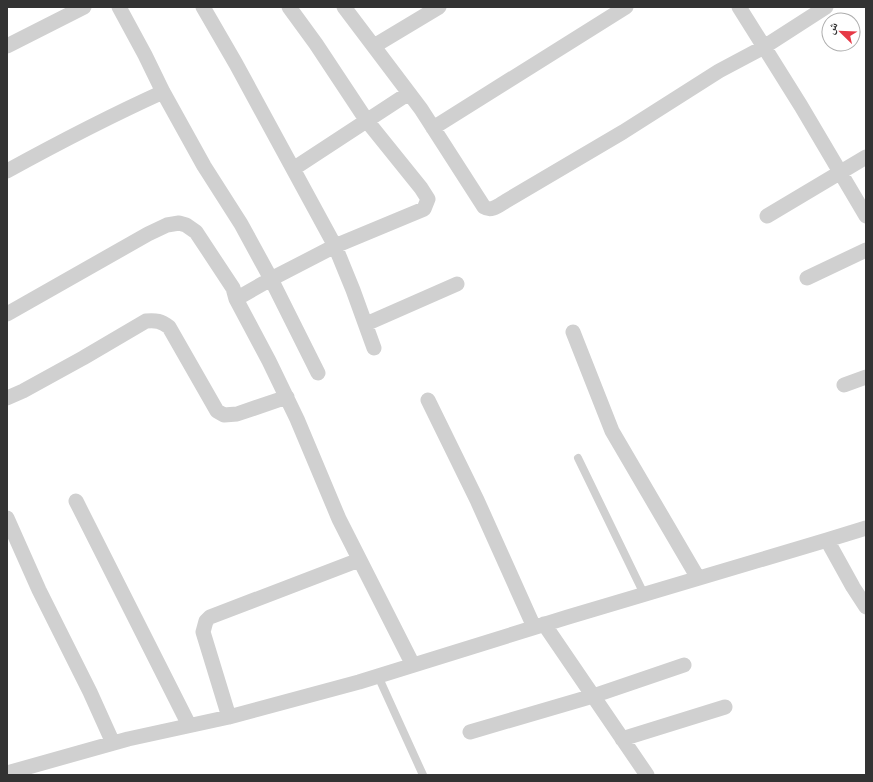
<svg xmlns="http://www.w3.org/2000/svg" width="873" height="782" viewBox="0 0 873 782" font-family="Mulish,'Noto Naskh Arabic',sans-serif">
  <rect width="100%" height="100%" fill="#fff"/>
  <g fill="none" stroke-linecap="round" stroke-linejoin="round">
    <path stroke="#d0d0d0" stroke-width="8" d="M 578,458 L 644,594
      M 378,676 L 423,775"/>
    <path stroke="#d0d0d0" stroke-width="15" d="M 119,7 L 145,55 L 163,92 L 204,166 L 241,224 L 271,279 L 318,373
      M 203,7 L 236,64 L 335,246 L 353,290 L 374,348
      M 344,7 L 421,109 L 484,207 C 492,212 499,205 506,201 L 623,132 L 719,71 L 764,47 L 826,7
      M 739,7 L 801,106 L 866,216
      M 7,46 L 84,7
      M 374,46 L 439,7
      M 433,128 L 626,7
      M 293,169 L 409,93
      M 7,171 C 58,143 110,116 163,92
      M 767,216 L 866,157
      M 807,278 L 866,250
      M 236,299 L 271,279 L 335,246 L 424,209 L 428,199 L 421,188 L 367,121 L 316,44 L 289,7
      M 7,314 L 148,234 L 167,225 L 179,223 L 186,225 L 196,232 L 233,288 L 236,299 L 269,361 L 297,419 L 339,519 L 413,665
      M 366,324 L 457,284
      M 573,332 L 612,431 L 698,578
      M 844,385 L 866,377
      M 7,398 L 23,391 L 83,358 L 146,321 C 156,320 161,321 169,327 L 217,411 L 224,415 L 237,414 L 287,397
      M 428,400 L 477,500 L 534,627
      M 76,501 L 189,725
      M 7,518 L 39,590 L 90,692 L 113,743
      M 827,540 L 853,587 L 866,607
      M 544,624 L 647,775
      M 229,717 L 203,632 L 206,621 L 210,617 L 359,560
      M 470,732 L 593,696 L 684,665
      M 622,739 L 725,707
      M 7,773 L 128,739 L 229,717 L 359,682 L 568,617 L 827,540 L 866,528"/>
  </g>
  <rect width="873" height="782" fill="none" stroke="#333333" stroke-width="16"/>
  <g transform="translate(841 32) rotate(293)"><circle r="19" fill="#ffffff" stroke="#adadad"/>
  <path d="M0-3L7 15L0 10L-7 15Z" fill="#e63946"/>
  <text y="-6" font-size="11" font-weight="bold" text-anchor="middle" fill="#333333">ش</text>
  </g>
</svg>
